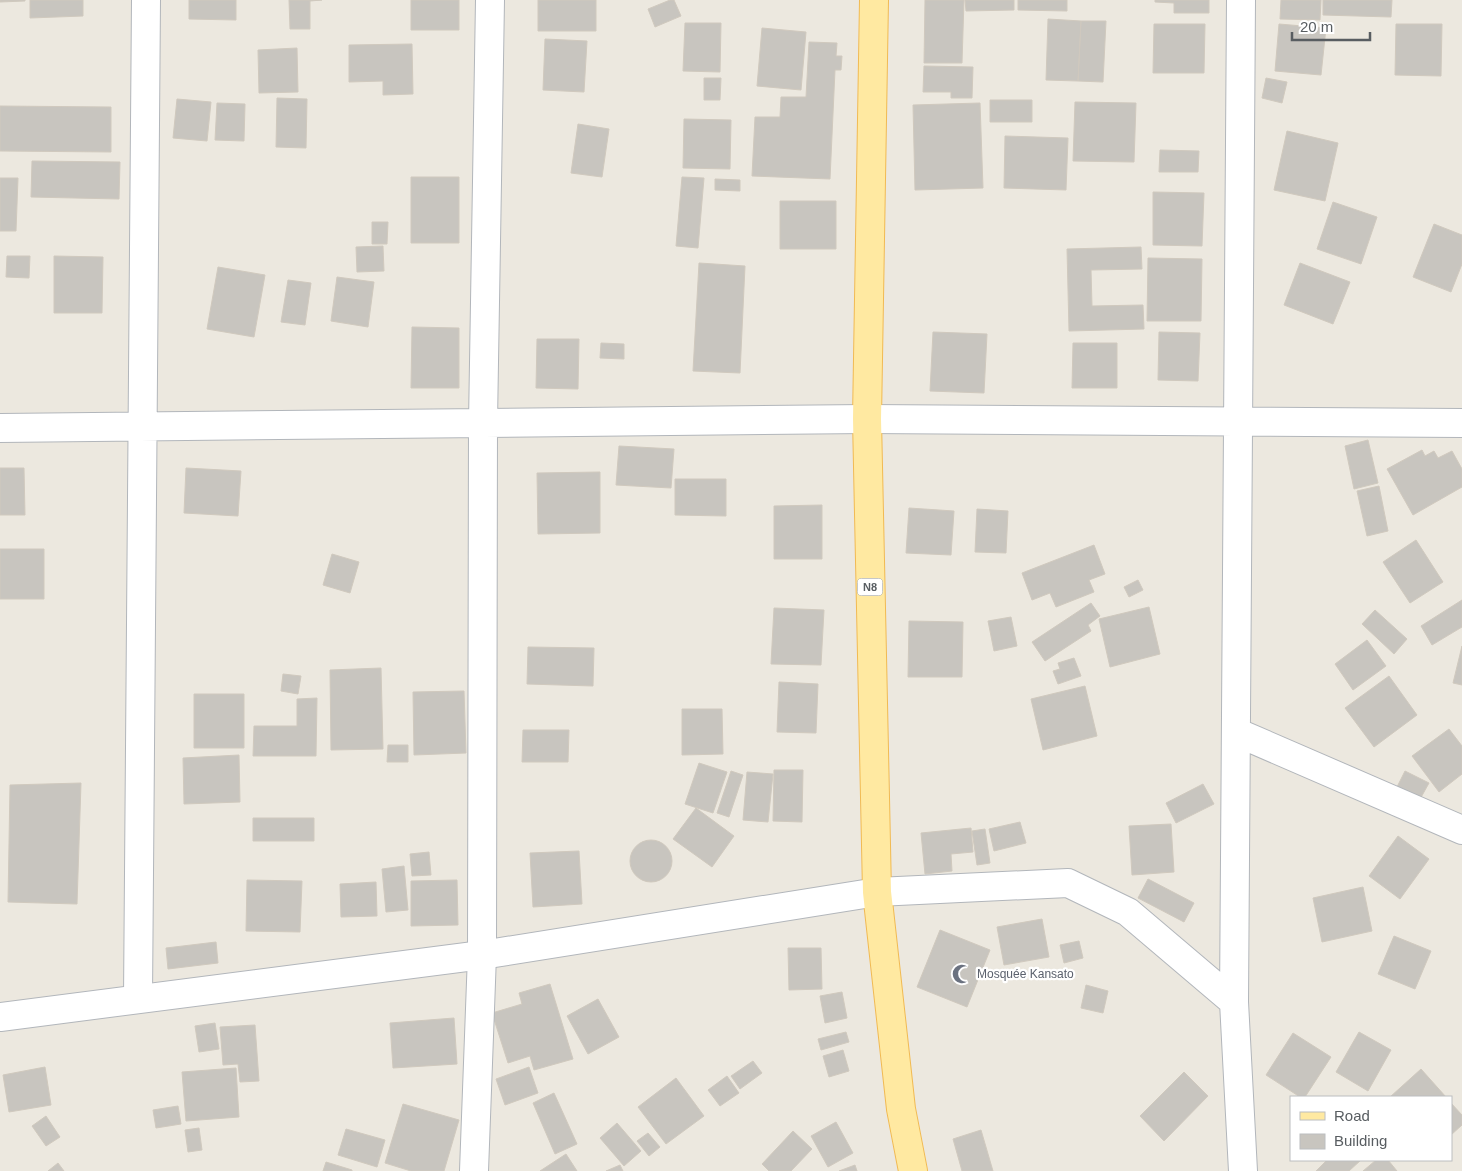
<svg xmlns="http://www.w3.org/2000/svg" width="1462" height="1171" viewBox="0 0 1462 1171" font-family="Helvetica,sans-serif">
  <rect width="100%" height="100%" fill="#ece8df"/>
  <path fill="#c8c5bf" stroke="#d0c9be" d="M 0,0 L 25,0 L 25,1 L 0,2 Z
    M 30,0 L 83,0 L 83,16 L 30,18 Z
    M 189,0 L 236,0 L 236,20 L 189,19 Z
    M 289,0 L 322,0 L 310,1 L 310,29 L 290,29 Z
    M 411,0 L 459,0 L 459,30 L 411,30 Z
    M 538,0 L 596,0 L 596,31 L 538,31 Z
    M 670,0 L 674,0 L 681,16 L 655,27 L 648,9 Z
    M 925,0 L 964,0 L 962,63 L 924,63 Z
    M 965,0 L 1014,0 L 1014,10 L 966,11 Z
    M 1018,0 L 1067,0 L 1067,11 L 1018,10 Z
    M 1155,0 L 1209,0 L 1209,13 L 1174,13 L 1174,3 L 1155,2 Z
    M 1281,0 L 1321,0 L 1320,20 L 1280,19 Z
    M 1323,0 L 1392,0 L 1391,17 L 1323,15 Z
    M 1048,19 L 1081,21 L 1078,81 L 1046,80 Z
    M 1081,21 L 1106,21 L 1103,82 L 1078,81 Z
    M 685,23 L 721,23 L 720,72 L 683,71 Z
    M 1154,24 L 1205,24 L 1204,73 L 1153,73 Z
    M 1279,24 L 1326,28 L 1321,75 L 1275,71 Z
    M 1396,24 L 1442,24 L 1441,76 L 1395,75 Z
    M 762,28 L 806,32 L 801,90 L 757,86 Z
    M 545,39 L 587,41 L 584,92 L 543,90 Z
    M 809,42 L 837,43 L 836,56 L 842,56 L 841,70 L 835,70 L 830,179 L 752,176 L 755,117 L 780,117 L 781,97 L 806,97 Z
    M 412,44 L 413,94 L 383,95 L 383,81 L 349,82 L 349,45 Z
    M 297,48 L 298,92 L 259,93 L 258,50 Z
    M 924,66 L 973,67 L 972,98 L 951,98 L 951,92 L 923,92 Z
    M 704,78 L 721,78 L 720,100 L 704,100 Z
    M 1266,78 L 1287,82 L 1282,103 L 1262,98 Z
    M 277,98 L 307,99 L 306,148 L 276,147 Z
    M 177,99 L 211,102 L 207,141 L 173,138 Z
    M 990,100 L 1032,100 L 1032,122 L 990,122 Z
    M 1075,102 L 1136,103 L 1134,162 L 1073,161 Z
    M 217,103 L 245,104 L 244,141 L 215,140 Z
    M 980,103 L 983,188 L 915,190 L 913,105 Z
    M 0,106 L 111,107 L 111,152 L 0,151 Z
    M 684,119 L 731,120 L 730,169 L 683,168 Z
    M 578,124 L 609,129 L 602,177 L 571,173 Z
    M 1287,131 L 1338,143 L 1325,201 L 1274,190 Z
    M 1005,136 L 1068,138 L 1066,190 L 1004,188 Z
    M 1160,150 L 1199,151 L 1198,172 L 1159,172 Z
    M 32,161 L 120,162 L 119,199 L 31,197 Z
    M 411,177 L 459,177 L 459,243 L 411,243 Z
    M 682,177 L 704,178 L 698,248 L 676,246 Z
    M 0,178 L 18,178 L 16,231 L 0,231 Z
    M 715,179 L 740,180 L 740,191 L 715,190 Z
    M 1153,192 L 1204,193 L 1202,246 L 1153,245 Z
    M 780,201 L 836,201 L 836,249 L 780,249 Z
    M 1333,202 L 1377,217 L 1361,264 L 1317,249 Z
    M 372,222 L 388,222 L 387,244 L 372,244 Z
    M 1434,224 L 1462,235 L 1462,264 L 1451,292 L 1413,277 Z
    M 383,246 L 384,271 L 357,272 L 356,247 Z
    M 1141,247 L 1142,269 L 1091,270 L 1092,306 L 1143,305 L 1144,329 L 1069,331 L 1067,249 Z
    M 7,256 L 30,256 L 29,278 L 6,277 Z
    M 54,256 L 103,257 L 102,313 L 54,313 Z
    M 1148,258 L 1202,259 L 1201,321 L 1147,321 Z
    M 699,263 L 745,266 L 740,373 L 693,371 Z
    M 1300,263 L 1350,282 L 1333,324 L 1284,305 Z
    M 218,267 L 265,275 L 254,337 L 207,329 Z
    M 337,277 L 374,282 L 368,327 L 331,321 Z
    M 288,280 L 311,283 L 305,325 L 281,322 Z
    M 412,327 L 459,328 L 459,388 L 411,388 Z
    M 933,332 L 987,334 L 984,393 L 930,391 Z
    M 1159,332 L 1200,333 L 1198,381 L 1158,380 Z
    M 537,339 L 579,339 L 578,389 L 536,388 Z
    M 601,343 L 624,344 L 624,359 L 600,358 Z
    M 1073,343 L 1117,343 L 1117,388 L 1072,388 Z
    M 1368,440 L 1378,483 L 1354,489 L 1345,446 Z
    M 619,446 L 674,449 L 671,488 L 616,485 Z
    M 1422,450 L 1425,456 L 1434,451 L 1438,458 L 1452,451 L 1462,469 L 1462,487 L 1413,515 L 1387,469 Z
    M 0,468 L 24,468 L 25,515 L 0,515 Z
    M 186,468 L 241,471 L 238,516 L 184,513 Z
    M 600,472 L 600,533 L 538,534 L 537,473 Z
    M 675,479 L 726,479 L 726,516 L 675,515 Z
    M 1379,486 L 1388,531 L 1367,536 L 1357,491 Z
    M 822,505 L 822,559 L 774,559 L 774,506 Z
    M 909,508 L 954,511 L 951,555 L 906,553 Z
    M 977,509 L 1008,511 L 1006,553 L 975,552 Z
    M 1416,540 L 1443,582 L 1410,603 L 1383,562 Z
    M 1094,545 L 1105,574 L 1089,580 L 1094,592 L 1056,607 L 1050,593 L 1032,600 L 1022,573 Z
    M 0,549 L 44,549 L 44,599 L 0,599 Z
    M 332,554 L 359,562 L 350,593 L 323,585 Z
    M 1138,580 L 1143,590 L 1129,597 L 1124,587 Z
    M 1462,600 L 1462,627 L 1432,645 L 1421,626 Z
    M 1091,603 L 1100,616 L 1088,625 L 1091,631 L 1045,661 L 1032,642 Z
    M 1149,607 L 1160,654 L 1110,667 L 1099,619 Z
    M 774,608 L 824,610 L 821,665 L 771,664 Z
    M 1375,610 L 1407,639 L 1394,654 L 1362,624 Z
    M 1011,617 L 1017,646 L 994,651 L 988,621 Z
    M 909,621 L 963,622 L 962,677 L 908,677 Z
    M 1367,640 L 1386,666 L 1353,690 L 1335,664 Z
    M 1462,646 L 1462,685 L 1453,683 Z
    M 528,647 L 594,648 L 593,686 L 527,684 Z
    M 1074,658 L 1081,676 L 1058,684 L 1053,671 L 1060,669 L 1058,663 Z
    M 381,668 L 383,749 L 331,750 L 330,670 Z
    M 283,674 L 301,676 L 298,694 L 281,691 Z
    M 1389,676 L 1417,715 L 1374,747 L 1345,708 Z
    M 779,682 L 818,684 L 816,733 L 777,732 Z
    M 1085,686 L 1097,736 L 1043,750 L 1031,699 Z
    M 464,691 L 466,753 L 414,755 L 413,692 Z
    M 194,694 L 244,694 L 244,748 L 194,748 Z
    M 317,698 L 316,756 L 253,756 L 254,726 L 297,726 L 297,699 Z
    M 682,709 L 722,709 L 723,754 L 682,755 Z
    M 1449,729 L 1462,746 L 1462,774 L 1439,792 L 1412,756 Z
    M 523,730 L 569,730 L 568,762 L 522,762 Z
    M 388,745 L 408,745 L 408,762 L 387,762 Z
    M 239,755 L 240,802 L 184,804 L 183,758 Z
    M 699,763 L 727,772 L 713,813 L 685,804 Z
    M 774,770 L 803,770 L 802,822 L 773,821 Z
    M 731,771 L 743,775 L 729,817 L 717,813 Z
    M 1405,771 L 1429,783 L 1419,801 L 1396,789 Z
    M 747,772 L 773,774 L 768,822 L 743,820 Z
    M 81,783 L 77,904 L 8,902 L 10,785 Z
    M 1203,784 L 1214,804 L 1176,823 L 1166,803 Z
    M 696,808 L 734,836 L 712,867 L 673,839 Z
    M 253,818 L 314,818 L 314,841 L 253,841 Z
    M 1020,822 L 1026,843 L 994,851 L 989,829 Z
    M 1171,824 L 1174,872 L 1132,875 L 1129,826 Z
    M 971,828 L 973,852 L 951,854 L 952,871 L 925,874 L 921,833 Z
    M 985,829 L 990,863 L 977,865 L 972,831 Z
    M 1398,836 L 1429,859 L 1400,899 L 1369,876 Z
    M630 861a21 21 0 1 1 42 0a21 21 0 1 1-42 0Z
    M 579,851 L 582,904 L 533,907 L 530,853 Z
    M 429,852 L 431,875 L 412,876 L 410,854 Z
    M 404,866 L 408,910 L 386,912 L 382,869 Z
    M 1148,879 L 1194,903 L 1184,922 L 1138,898 Z
    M 247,880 L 302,881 L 300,932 L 246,931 Z
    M 457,880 L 458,925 L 411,926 L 411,881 Z
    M 376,882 L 377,916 L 341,917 L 340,884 Z
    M 1363,887 L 1372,931 L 1322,942 L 1313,898 Z
    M 1042,919 L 1049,957 L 1004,965 L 997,927 Z
    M 940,930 L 990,950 L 967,1007 L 917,987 Z
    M 1394,936 L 1431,951 L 1415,989 L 1378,974 Z
    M 1079,941 L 1083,958 L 1064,963 L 1060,945 Z
    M 216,942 L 218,963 L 168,969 L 166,948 Z
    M 788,948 L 821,948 L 822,989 L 789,990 Z
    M 550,984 L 573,1059 L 534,1070 L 530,1056 L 508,1063 L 492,1013 L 522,1004 L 519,993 Z
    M 1086,985 L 1108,991 L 1103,1013 L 1081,1008 Z
    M 842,992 L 847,1018 L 825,1023 L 820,996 Z
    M 598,999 L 619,1037 L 588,1054 L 567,1016 Z
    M 454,1018 L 457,1064 L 393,1068 L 390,1023 Z
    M 215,1023 L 219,1049 L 199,1052 L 195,1026 Z
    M 255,1025 L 259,1081 L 240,1082 L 238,1064 L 223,1065 L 220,1027 Z
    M 846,1032 L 849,1042 L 821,1050 L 818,1039 Z
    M 1359,1032 L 1391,1050 L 1368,1091 L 1336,1072 Z
    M 1293,1033 L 1331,1057 L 1305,1097 L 1300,1097 L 1266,1075 Z
    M 843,1050 L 849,1071 L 829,1077 L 823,1056 Z
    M 753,1061 L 762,1073 L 740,1089 L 731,1076 Z
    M 45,1067 L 51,1105 L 9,1112 L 3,1075 Z
    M 529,1067 L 538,1093 L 505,1105 L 496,1079 Z
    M 236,1068 L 239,1117 L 186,1121 L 182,1072 Z
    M 1421,1069 L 1446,1097 L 1390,1097 Z
    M 1184,1072 L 1208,1096 L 1164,1141 L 1140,1116 Z
    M 727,1076 L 739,1093 L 720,1106 L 708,1090 Z
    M 676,1078 L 704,1116 L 666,1144 L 638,1107 Z
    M 554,1093 L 577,1144 L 555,1154 L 533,1103 Z
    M 1451,1103 L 1462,1115 L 1462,1125 L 1451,1135 Z
    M 403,1104 L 459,1120 L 444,1171 L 411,1171 L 385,1163 Z
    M 178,1106 L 181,1124 L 156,1128 L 153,1110 Z
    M 46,1116 L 60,1137 L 46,1146 L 32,1126 Z
    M 836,1122 L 853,1153 L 828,1167 L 811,1136 Z
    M 617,1123 L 641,1151 L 624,1166 L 600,1138 Z
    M 199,1128 L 202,1150 L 188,1152 L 185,1130 Z
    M 346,1129 L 385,1140 L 377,1167 L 338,1155 Z
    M 981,1130 L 993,1171 L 962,1171 L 953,1139 Z
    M 793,1131 L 812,1149 L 791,1171 L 769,1171 L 762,1164 Z
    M 648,1133 L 660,1147 L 649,1156 L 637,1141 Z
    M 566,1154 L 577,1171 L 540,1171 Z
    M 1327,1160 L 1361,1160 L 1349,1171 L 1316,1171 Z
    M 1376,1160 L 1388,1160 L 1397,1171 L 1363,1171 Z
    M 326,1162 L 352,1170 L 352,1171 L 323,1171 Z
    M 58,1163 L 64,1171 L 48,1171 Z
    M 620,1165 L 623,1171 L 606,1171 Z
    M 855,1165 L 857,1171 L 839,1171 Z"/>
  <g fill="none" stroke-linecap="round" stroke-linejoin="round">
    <defs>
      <path id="minor" d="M 1241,0 L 1234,1002 L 1243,1171
        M 0,428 L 867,419 L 1462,423
        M 1236,732 L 1462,830
        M 877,892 L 1068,883 L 1128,912 L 1234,1002
        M 138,998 L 146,0
        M 474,1171 L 482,955 L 483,423 L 490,0"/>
      <path id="tertiary" d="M 0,1017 L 482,955 L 877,892"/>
      <path id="primary" d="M 874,0 L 867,419 L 877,892 L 901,1109 L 913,1171"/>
    </defs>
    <use href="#minor" stroke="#b2b6bb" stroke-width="30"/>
    <use href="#tertiary" stroke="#b2b6bb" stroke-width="30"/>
    <use href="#primary" stroke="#f1ba53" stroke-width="30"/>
    <use href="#minor" stroke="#fff" stroke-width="28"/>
    <use href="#tertiary" stroke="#fff" stroke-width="28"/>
    <use href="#primary" stroke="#ffe9a1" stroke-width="28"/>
  </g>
  <defs>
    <symbol id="mosque-bare" viewBox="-9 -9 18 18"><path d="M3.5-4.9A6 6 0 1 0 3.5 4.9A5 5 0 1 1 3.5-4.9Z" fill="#6b7280" stroke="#fff" stroke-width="2.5" paint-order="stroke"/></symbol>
  </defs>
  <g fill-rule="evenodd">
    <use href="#mosque-bare" x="948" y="960" width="28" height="28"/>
  </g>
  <g text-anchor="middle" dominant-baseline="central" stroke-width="4.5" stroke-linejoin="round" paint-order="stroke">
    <rect fill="#fff" stroke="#8a8e90" stroke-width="1" x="857.5" y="578.5" width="25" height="17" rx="4"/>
    <g font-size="11" font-weight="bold" fill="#585d61">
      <text x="870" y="587">N8</text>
    </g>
    <g font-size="12" fill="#5b616d" stroke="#fff" text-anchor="start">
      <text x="977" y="974">Mosquée Kansato</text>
    </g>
  </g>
  <rect x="1290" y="1096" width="162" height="65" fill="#ffffff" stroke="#bcbec0"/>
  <rect x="1300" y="1112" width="25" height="8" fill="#ffe9a1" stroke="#bcbec0"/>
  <text x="1334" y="1121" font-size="15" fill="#585d61">Road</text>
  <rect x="1300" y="1134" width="25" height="15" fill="#c8c5bf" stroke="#bcbec0"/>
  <text x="1334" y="1146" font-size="15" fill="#585d61">Building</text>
  <path d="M1292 32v8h78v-8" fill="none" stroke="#585d61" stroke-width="2.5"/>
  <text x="1300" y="32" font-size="15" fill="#585d61" stroke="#ffffff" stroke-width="4" paint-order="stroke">20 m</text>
</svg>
